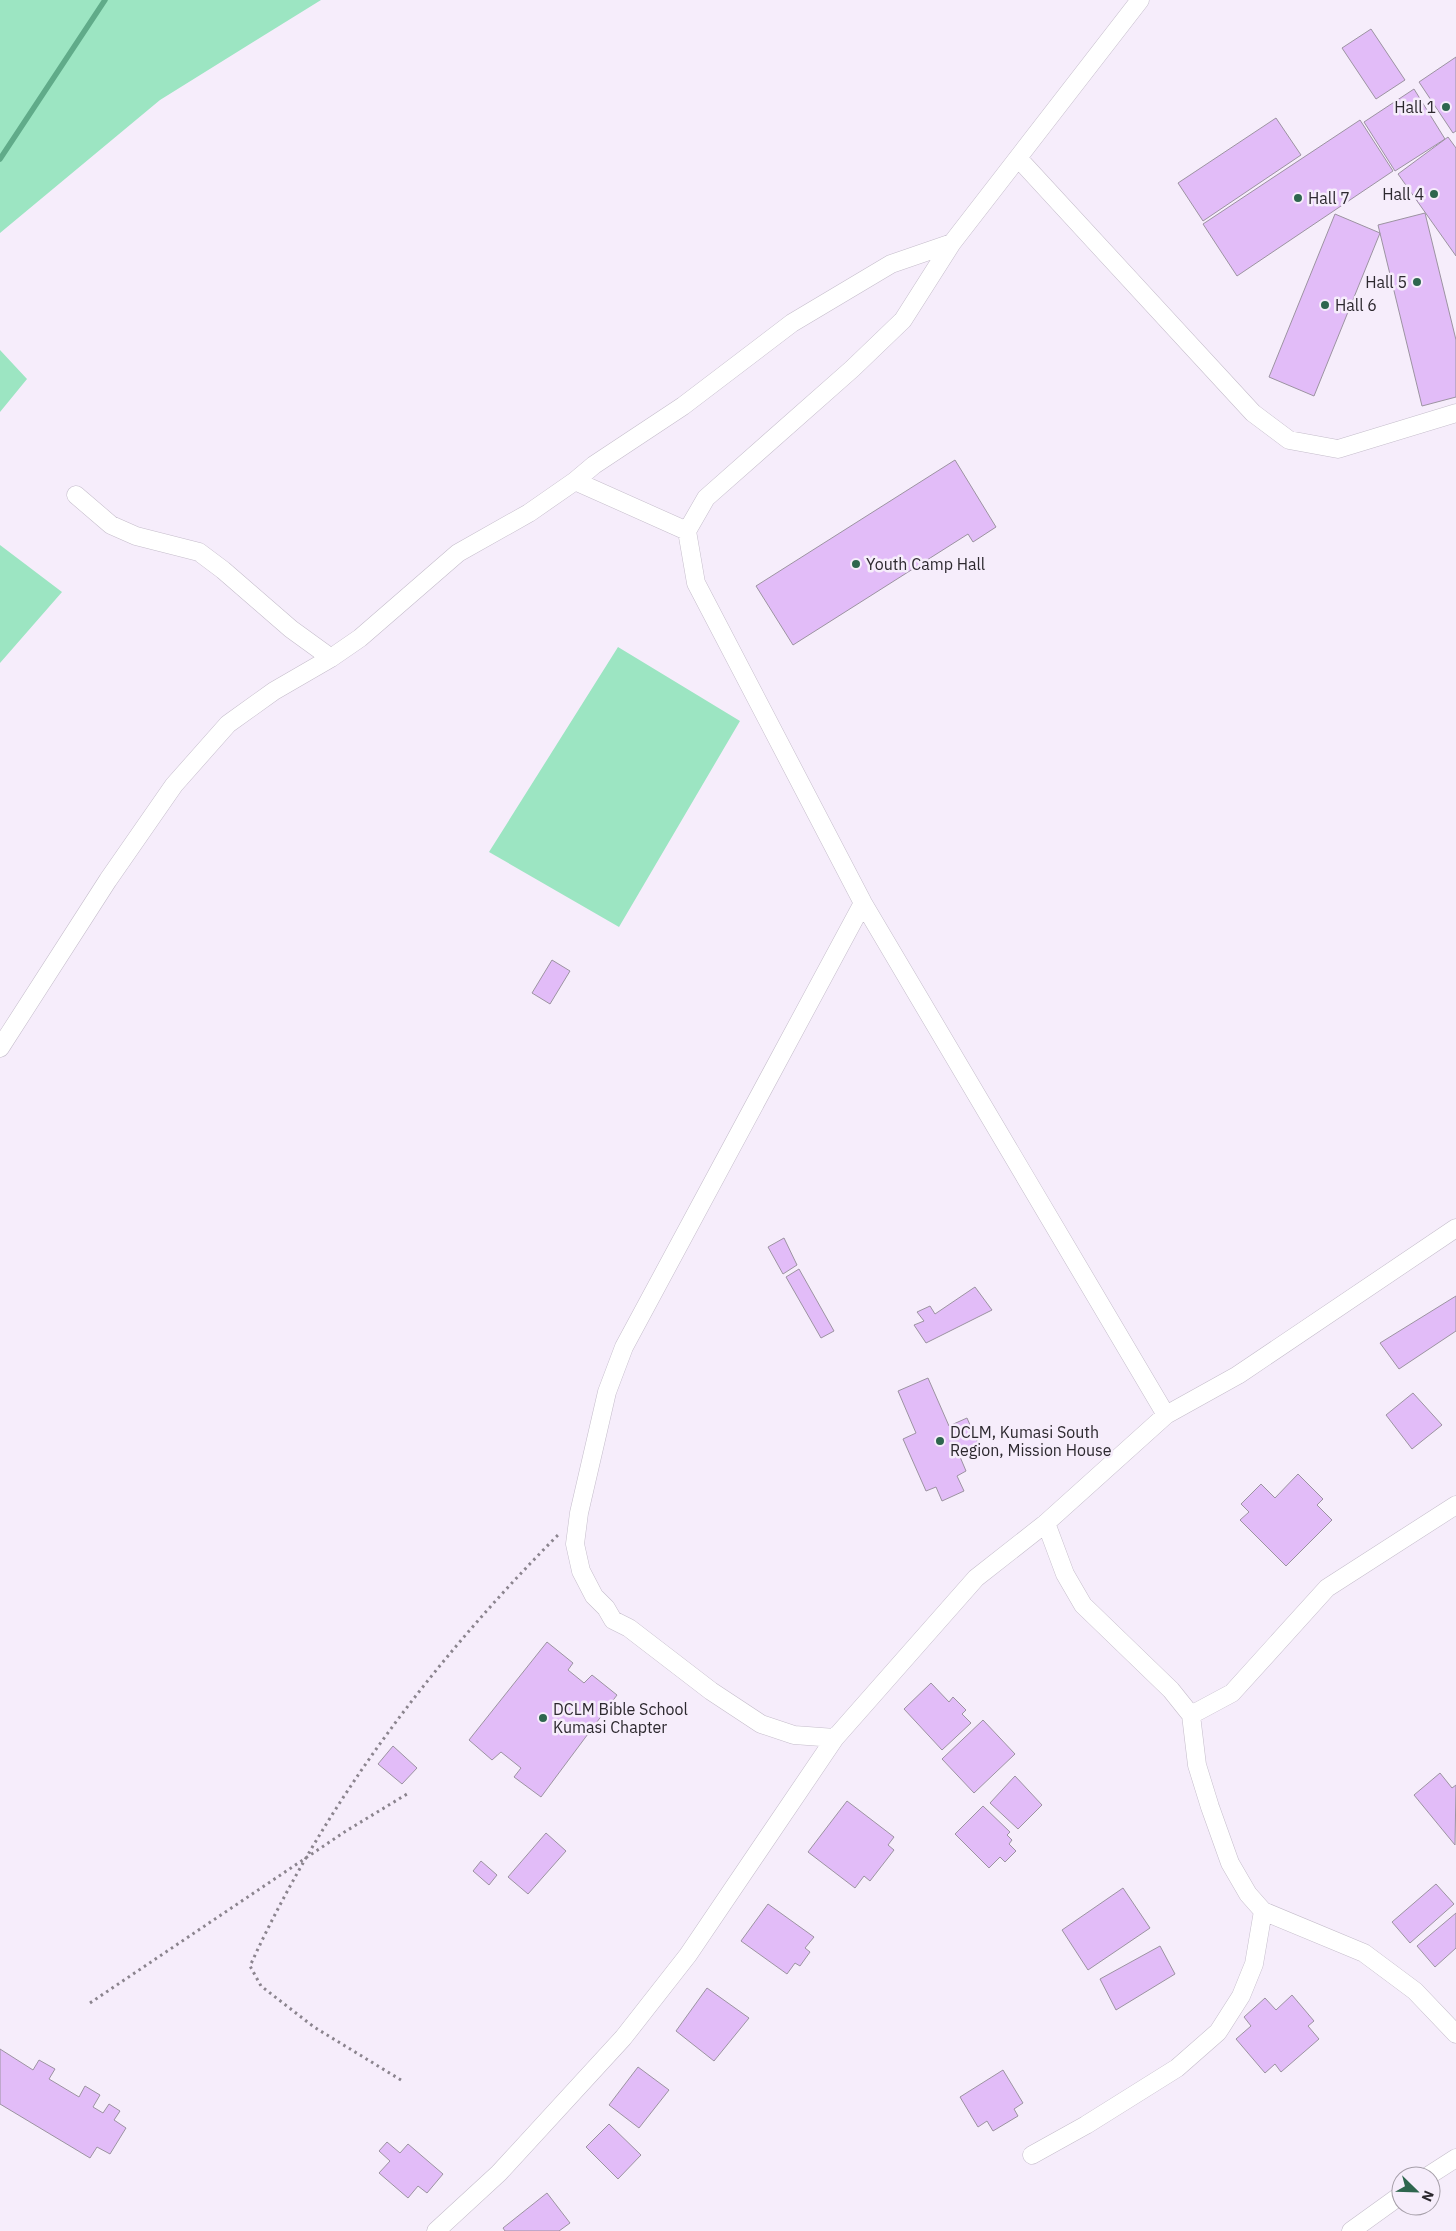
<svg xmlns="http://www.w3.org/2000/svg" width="1456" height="2231" viewBox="0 0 1456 2231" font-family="'IBM Plex Sans',sans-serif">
  <rect width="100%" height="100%" fill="#f6edfb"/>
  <path fill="#9ce5c2" d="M 0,0 L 321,0 L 160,100 L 0,233 Z
    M 0,350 L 27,379 L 0,412 Z
    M 0,545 L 62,592 L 0,663 Z
    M 618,647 L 740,721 L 619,927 L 489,852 Z"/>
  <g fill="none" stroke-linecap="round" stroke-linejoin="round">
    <path stroke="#60ab89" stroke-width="5.5" d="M 0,159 L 105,0"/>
  </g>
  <path fill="#e2bcf8" stroke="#9c93a1" d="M 1371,29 L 1405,80 L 1376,99 L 1342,48 Z
    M 1456,57 L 1456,131 L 1453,133 L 1419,82 Z
    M 1414,89 L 1445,139 L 1395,171 L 1364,122 Z
    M 1276,118 L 1301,155 L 1203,221 L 1178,183 Z
    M 1360,120 L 1393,171 L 1237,276 L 1203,224 Z
    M 1448,137 L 1456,148 L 1456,256 L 1398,174 Z
    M 1425,213 L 1456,340 L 1456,397 L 1422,406 L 1378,225 Z
    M 1335,214 L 1380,233 L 1314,396 L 1269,377 Z
    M 955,460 L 996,527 L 973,542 L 968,534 L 793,645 L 756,586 Z
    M 552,960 L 570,971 L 550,1004 L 532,993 Z
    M 784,1238 L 797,1265 L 783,1274 L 768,1247 Z
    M 799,1269 L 834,1331 L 821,1338 L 786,1277 Z
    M 975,1287 L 992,1310 L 926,1343 L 914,1325 L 924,1321 L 917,1312 L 930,1306 L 935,1314 Z
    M 1456,1296 L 1456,1331 L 1399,1369 L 1380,1343 Z
    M 928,1378 L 949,1426 L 967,1418 L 978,1443 L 958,1452 L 966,1471 L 957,1476 L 964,1491 L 942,1501 L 936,1487 L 926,1491 L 903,1439 L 916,1433 L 898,1391 Z
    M 1413,1393 L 1442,1425 L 1412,1449 L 1386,1415 Z
    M 1298,1474 L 1323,1499 L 1317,1505 L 1332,1520 L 1286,1566 L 1240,1520 L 1249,1512 L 1241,1504 L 1261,1484 L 1275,1498 Z
    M 547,1642 L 573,1663 L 568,1670 L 584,1683 L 592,1675 L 617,1695 L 541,1797 L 514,1777 L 521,1768 L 501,1752 L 492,1760 L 469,1740 Z
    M 931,1683 L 949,1702 L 953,1697 L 966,1710 L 962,1714 L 971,1723 L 942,1750 L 904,1709 Z
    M 983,1720 L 1015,1754 L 974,1793 L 942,1759 Z
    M 393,1746 L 417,1768 L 402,1784 L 378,1764 Z
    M 1440,1773 L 1452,1788 L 1456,1785 L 1455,1845 L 1414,1795 Z
    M 1015,1776 L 1042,1805 L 1018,1829 L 990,1803 Z
    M 847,1801 L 894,1837 L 888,1845 L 894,1850 L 870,1881 L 864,1876 L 855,1888 L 808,1852 Z
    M 983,1806 L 1010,1832 L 1007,1835 L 1012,1840 L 1009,1844 L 1016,1851 L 1005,1862 L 1000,1857 L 989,1868 L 955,1834 Z
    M 546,1833 L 566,1851 L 528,1894 L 508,1877 Z
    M 481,1861 L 497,1875 L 489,1885 L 473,1871 Z
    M 1436,1884 L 1454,1904 L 1410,1943 L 1392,1922 Z
    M 1123,1888 L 1150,1928 L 1088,1970 L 1062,1930 Z
    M 768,1904 L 814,1937 L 805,1948 L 810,1952 L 800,1966 L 795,1963 L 787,1974 L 741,1941 Z
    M 1456,1913 L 1456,1948 L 1435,1967 L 1417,1946 Z
    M 1160,1946 L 1175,1974 L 1116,2010 L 1100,1979 Z
    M 707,1988 L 749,2018 L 714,2061 L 676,2031 Z
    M 1292,1995 L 1314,2021 L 1308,2026 L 1319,2039 L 1281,2072 L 1275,2064 L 1265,2073 L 1236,2039 L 1251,2026 L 1244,2017 L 1265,1998 L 1276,2010 Z
    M 0,2049 L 33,2070 L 39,2060 L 55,2069 L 49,2079 L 79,2097 L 85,2086 L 100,2095 L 93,2107 L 103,2113 L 109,2104 L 120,2111 L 114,2120 L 126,2128 L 110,2154 L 97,2147 L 90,2158 L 0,2104 Z
    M 638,2067 L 669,2090 L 639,2128 L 609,2105 Z
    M 1003,2070 L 1023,2103 L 1014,2109 L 1018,2116 L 993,2131 L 987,2121 L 978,2127 L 960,2097 Z
    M 609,2124 L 641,2155 L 618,2179 L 586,2147 Z
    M 387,2142 L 400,2153 L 408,2144 L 443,2174 L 427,2193 L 418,2186 L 408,2198 L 379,2173 L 390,2161 L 379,2151 Z
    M 547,2193 L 570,2223 L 559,2231 L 505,2231 L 503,2228 Z"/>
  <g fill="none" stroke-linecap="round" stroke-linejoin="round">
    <defs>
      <path id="minor" d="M 1140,0 L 952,243 L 903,320 L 852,369 L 706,498 L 687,531 L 696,583 L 863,903 L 1166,1415
        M 1018,158 L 1253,413 L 1289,440 L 1338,449 L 1456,413
        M 575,481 L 687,531
        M 76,495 L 111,525 L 136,536 L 199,552 L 223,570 L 291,629 L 331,658
        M 0,1048 L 108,880 L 174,785 L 228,724 L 274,691 L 331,658 L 360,638 L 458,553 L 529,513 L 575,481 L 594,465 L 683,406 L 792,323 L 891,264 L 952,243
        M 1046,1523 L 1065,1574 L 1083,1605 L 1171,1690 L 1191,1715 L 1197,1765 L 1210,1807 L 1230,1863 L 1248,1894 L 1263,1911 L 1364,1953 L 1415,1991 L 1456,2034
        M 1191,1715 L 1232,1693 L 1327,1588 L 1456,1505
        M 835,1738 L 794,1735 L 761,1724 L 711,1691 L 629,1628 L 613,1620 L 606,1608 L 594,1596 L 581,1571 L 575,1544 L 579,1513 L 607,1392 L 624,1347 L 863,903
        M 1032,2155 L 1086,2125 L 1177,2068 L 1218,2032 L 1241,1996 L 1254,1964 L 1263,1911
        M 1428,2176 L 1456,2158
        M 436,2231 L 499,2173 L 623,2038 L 688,1955 L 835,1738 L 976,1578 L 1046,1523 L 1166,1415 L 1238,1375 L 1456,1228
        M 1351,2231 L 1401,2195"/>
    </defs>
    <use href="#minor" stroke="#c5bdcb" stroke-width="19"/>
    <path stroke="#8b848e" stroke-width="3" stroke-dasharray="2.5 4" stroke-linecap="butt" d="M 90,2003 L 346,1831 L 407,1794
      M 401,2080 L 314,2027 L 261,1986 L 250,1966 C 324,1804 433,1661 558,1535"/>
    <use href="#minor" stroke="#fff" stroke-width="18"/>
  </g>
  <g fill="#2e664e" stroke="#f6edfb" stroke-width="2">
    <circle cx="1446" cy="107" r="5"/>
    <circle cx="1434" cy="194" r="5"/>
    <circle cx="1298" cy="198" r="5"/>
    <circle cx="1417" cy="282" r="5"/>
    <circle cx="1325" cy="305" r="5"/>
    <circle cx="856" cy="564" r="5"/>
    <circle cx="940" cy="1441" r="5"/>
    <circle cx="543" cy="1718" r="5"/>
  </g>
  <g text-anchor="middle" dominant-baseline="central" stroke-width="5" stroke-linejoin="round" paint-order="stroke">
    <g font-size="16" fill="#2d292f" stroke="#f6edfb" text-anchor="start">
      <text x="1436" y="107" text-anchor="end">Hall 1</text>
      <text x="1424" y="194" text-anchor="end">Hall 4</text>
      <text x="1308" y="198">Hall 7</text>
      <text x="1407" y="282" text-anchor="end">Hall 5</text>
      <text x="1335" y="305">Hall 6</text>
      <text x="866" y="564">Youth Camp Hall</text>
      <text x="950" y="1432">DCLM, Kumasi South<tspan x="950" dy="18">Region, Mission House</tspan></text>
      <text x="553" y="1709">DCLM Bible School<tspan x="553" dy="18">Kumasi Chapter</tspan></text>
    </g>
  </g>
  <g transform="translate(1416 2191) rotate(113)"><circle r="24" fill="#f6edfb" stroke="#a69fa9"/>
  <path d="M0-4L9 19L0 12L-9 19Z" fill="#2e664e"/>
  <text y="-8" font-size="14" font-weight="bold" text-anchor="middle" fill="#2d292f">N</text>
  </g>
</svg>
